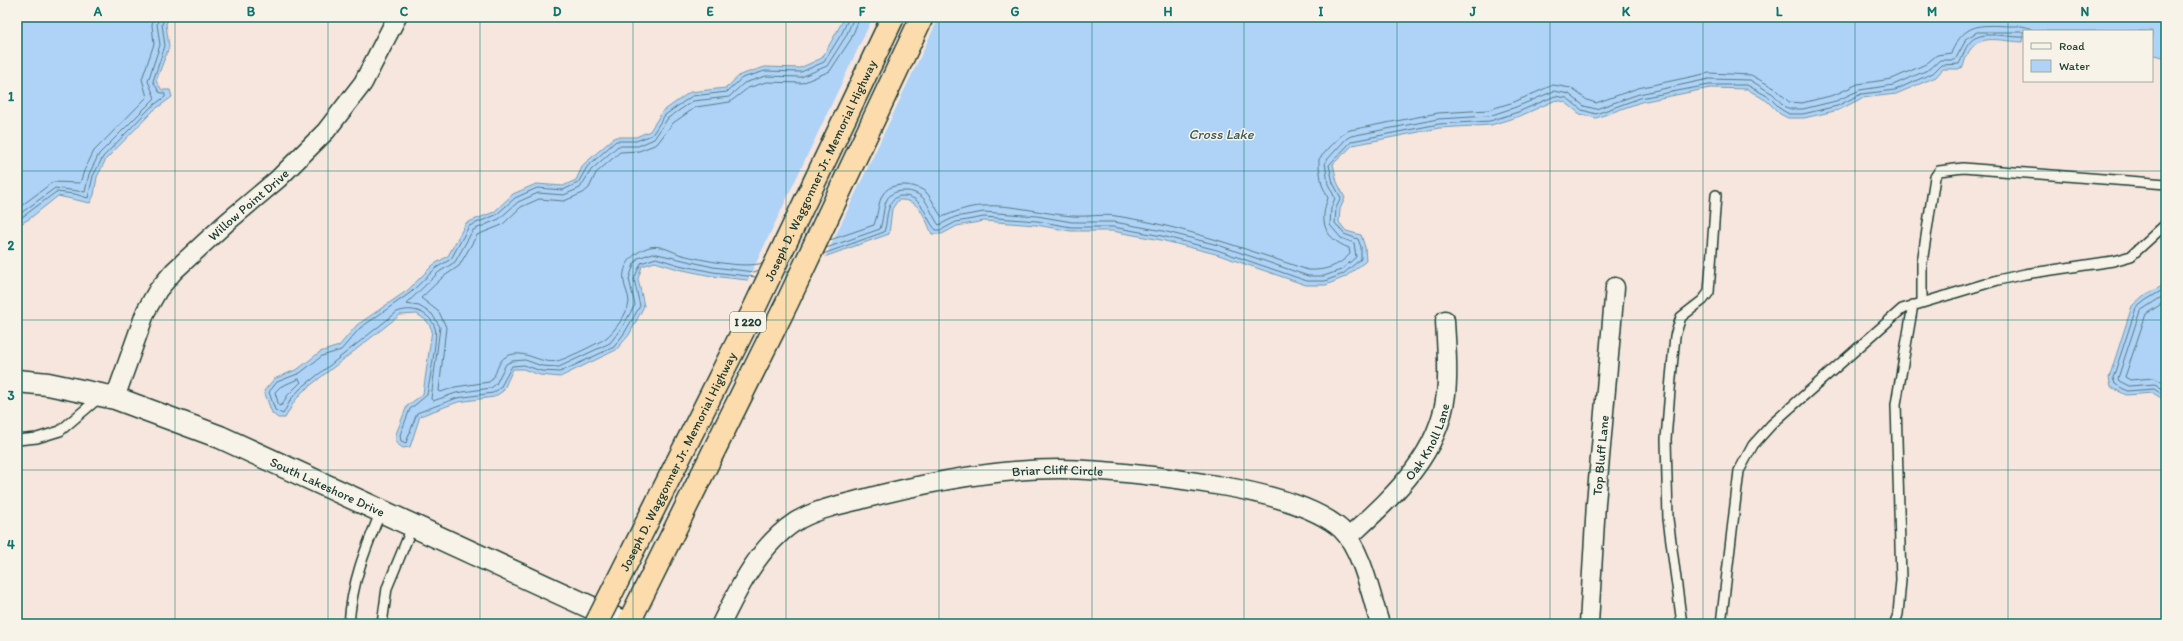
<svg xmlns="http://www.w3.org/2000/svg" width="2183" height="641" viewBox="0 0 2183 641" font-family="Itim,sans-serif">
  <rect width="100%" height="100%" fill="#f6e6dd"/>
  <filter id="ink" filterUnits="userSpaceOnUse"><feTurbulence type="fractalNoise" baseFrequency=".025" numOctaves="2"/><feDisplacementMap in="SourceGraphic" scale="8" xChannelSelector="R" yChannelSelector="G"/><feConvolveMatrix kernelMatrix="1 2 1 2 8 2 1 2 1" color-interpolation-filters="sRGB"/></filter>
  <g filter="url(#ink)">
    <path fill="#aed3f7" stroke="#7597a9" d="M 17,17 L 169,17 L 166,24 L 169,47 L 156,81 L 162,90 L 170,90 L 172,97 L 154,110 L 106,159 L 97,177 L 94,195 L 90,203 L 58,196 L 29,219 L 17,226 Z
      M 845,17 L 2166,17 L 2166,58 L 2152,54 L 2152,31 L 2024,31 L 2022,42 C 1992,40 1972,31 1963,67 L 1958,69 L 1943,69 L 1936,77 L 1896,94 L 1862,98 L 1839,110 L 1804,118 L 1788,118 L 1780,114 L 1767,101 L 1747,89 L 1710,88 L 1641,102 L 1596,118 L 1580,114 L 1565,102 L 1556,100 L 1520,116 L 1491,125 L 1439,128 L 1353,145 L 1333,164 L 1337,182 L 1345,198 L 1340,209 L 1339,222 L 1346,231 L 1361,235 L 1365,247 L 1366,261 L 1345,277 L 1326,285 L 1306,285 L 1216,254 L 1161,240 L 1112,231 L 1071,231 L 1036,225 L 984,221 L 957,226 L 942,234 L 932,234 C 924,216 920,199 898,200 L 892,209 L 889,234 L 756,281 L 712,276 L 678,269 L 655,262 L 642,266 L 638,279 L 644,306 L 629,335 L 616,350 L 560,377 L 540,375 L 523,369 L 513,369 L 503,391 L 494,397 L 458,402 L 420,416 L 410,447 L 403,448 L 396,443 L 396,434 L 407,406 L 423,394 L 432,330 L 427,321 L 417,314 L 400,315 L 302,392 L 294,402 L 285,418 L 278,418 L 272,413 L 264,391 L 274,379 L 298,369 L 320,352 L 339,346 L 357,325 L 408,290 L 433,265 L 448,256 L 466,223 L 494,212 L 513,194 L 536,184 L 563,186 L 576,180 L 583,165 L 615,137 L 636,137 L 650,131 L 662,112 L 690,92 L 726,88 L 740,75 L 765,67 L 800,68 L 822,58 Z
      M 2166,284 L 2166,401 L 2153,393 L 2126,395 L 2111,387 L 2109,378 L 2132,306 L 2143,296 Z"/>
    <path fill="#f6e6dd" d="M 873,17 L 939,17 L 824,260 L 756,283 L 747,282 Z"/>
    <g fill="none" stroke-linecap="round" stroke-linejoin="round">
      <path stroke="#587982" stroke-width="1" d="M 17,209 L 53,182 L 80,183 L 84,171 L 94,151 L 147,97 L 142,79 L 154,44 L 152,25 L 153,17
        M 17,216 L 55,188 L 85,192 L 89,174 L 99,154 L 155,98 L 148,81 L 160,45 L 157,24 L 159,17
        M 17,221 L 56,192 L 75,194 L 88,198 L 93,176 L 103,157 L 151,107 L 165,97 L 165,94 L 159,92 L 153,81 L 165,46 L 162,24 L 165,17
        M 830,240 L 874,225 C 881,206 876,185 904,185 C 912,185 921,188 927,193 C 933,200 936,210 942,217 C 955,212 968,206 983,206 C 1013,204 1043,214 1073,216 C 1087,217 1102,214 1116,216 C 1182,226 1245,249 1308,270 C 1325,271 1339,266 1350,254 L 1349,248 C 1324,238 1319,222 1328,198 L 1322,185 L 1319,167 L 1319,159 L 1342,134 L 1350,130 L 1438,113 L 1488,110 L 1514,102 L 1553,85 L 1571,88 L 1587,100 L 1596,103 L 1638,88 L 1709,73 L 1751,75 L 1776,89 L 1789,102 L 1802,103 L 1834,95 L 1858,84 L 1892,79 L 1926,64 L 1937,55 L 1951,53 C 1965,22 1980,25 2010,26 C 2019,26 2027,25 2034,31
        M 826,248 L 880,229 C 886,211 880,190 906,191 C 912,191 919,194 923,198 C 930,206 933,218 939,225 L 955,217 L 984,212 L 1037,216 L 1072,222 L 1114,222 L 1163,231 L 1218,245 L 1308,276 L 1324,276 L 1341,270 L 1356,257 L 1354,243 L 1341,238 L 1330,225 L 1331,208 L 1335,198 L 1328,184 L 1325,162 L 1346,139 L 1351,136 L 1438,119 L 1489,116 L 1516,107 L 1554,91 L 1569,94 L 1584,106 L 1596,109 L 1639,94 L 1709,79 L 1750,80 L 1773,94 L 1785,107 L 1791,109 L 1803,109 L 1836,101 L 1860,90 L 1893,85 L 1930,69 L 1940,60 L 1955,60 L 1967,38 L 1977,32 L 2024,32
        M 823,254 L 884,232 C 887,224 886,215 889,208 C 891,202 895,196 901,196 C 924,195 924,217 936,230 L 941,230 L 956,222 L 984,217 L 1037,221 L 1071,227 L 1113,227 L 1162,236 L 1217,250 L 1307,281 L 1325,281 L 1343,274 L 1361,259 L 1361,247 L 1358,239 L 1344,234 L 1335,223 L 1336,208 L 1341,198 L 1333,183 L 1329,165 L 1352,141 L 1439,124 L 1490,121 L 1518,112 L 1555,96 L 1567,98 L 1582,110 L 1596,114 L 1640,98 L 1709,85 L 1747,85 L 1769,97 L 1782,110 L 1789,114 L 1803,114 L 1837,106 L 1861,94 L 1895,90 L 1933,73 L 1941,65 L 1959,64 C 1963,57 1964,49 1970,42 C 1981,29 2009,38 2024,37
        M 763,263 C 743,269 703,260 682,255 C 672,252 660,244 650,247 C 635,251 621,264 624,282 C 625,289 629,295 629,302 C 628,313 614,332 606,338 C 601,342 564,360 557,361 C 540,365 525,348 507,356 C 496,361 498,376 489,382 L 455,387 L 441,392 L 439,391 L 446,327 L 439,312 L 421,298 L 443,277 L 459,266 L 477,235 L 502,225 L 521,207 L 539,199 L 564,201 L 583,193 L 589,188 L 596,173 L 620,152 L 639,151 L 657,144 L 673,123 L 696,107 L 730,102 L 748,88 L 766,82 L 802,83 L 830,71 L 851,39 L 860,17
        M 759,270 L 754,272 L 713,267 L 653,253 L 638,258 L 634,264 L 629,279 L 635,305 L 621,329 L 610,343 L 559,367 L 542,366 L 525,360 L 512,361 L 506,364 L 496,384 L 491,388 L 456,393 L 433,401 L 431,399 L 440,327 L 432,314 L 419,306 L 406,304 L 439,272 L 455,262 L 473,230 L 499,219 L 518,202 L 538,193 L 564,195 L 580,188 L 591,170 L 618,146 L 638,146 L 654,139 L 668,118 L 693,101 L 729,97 L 744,83 L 766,76 L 801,77 L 827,66 L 846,36 L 854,17
        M 756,277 L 713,272 L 679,265 L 656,258 L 641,263 L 634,279 L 640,306 L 625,332 L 614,347 L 560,372 L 541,371 L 524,365 L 512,366 L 500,388 L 493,393 L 457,398 L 417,413 L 406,443 L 401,441 L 400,435 L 410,409 L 427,395 C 429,383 438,337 435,328 C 430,312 412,306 397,312 L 300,389 L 291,399 L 283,414 L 275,410 L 269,392 L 277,382 L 300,373 L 322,356 L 341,350 L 360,328 L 410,293 L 436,268 L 451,259 L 469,226 L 496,215 L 515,198 L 537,188 L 563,190 L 578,183 L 587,167 L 616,141 L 636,141 L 652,135 L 665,115 L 692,96 L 727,92 L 742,78 L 765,71 L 801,72 L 824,62 L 842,33 L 849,17
        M 2166,288 L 2146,300 L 2136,308 L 2113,378 L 2115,384 L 2127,391 L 2154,389 L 2166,397
        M 2166,294 L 2140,311 L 2118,378 L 2119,381 L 2129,386 L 2155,384 L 2166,391
        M 2166,301 L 2146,314 L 2125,377 L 2130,380 L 2153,378 L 2166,384
        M 299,379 L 301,382 L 287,396 L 282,405 L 279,406 L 275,392 L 280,387 Z"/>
      <defs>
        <path id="service" d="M 1922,302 L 1922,263 L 1935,177 L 1939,171 L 1963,168 L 2166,184
          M 17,440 L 37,438 L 60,431 L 100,397
          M 349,624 C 352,581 365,550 381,511
          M 382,624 L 387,588 L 413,525
          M 1682,624 L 1668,519 L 1666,439 L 1671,378 L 1675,336 L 1681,317 L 1703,300 L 1709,292 L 1716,195
          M 1721,624 L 1739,471 L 1753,445 L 1772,424 L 1902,309 L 1998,280 L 2025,274 L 2113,261 L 2131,256 L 2166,224
          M 1895,624 L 1898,614 L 1901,580 L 1896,404 L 1913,305"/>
        <g id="minor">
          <path id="s1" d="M 115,398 L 146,311 L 158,290 L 174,271 L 226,223 L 278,179 L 326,131 L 363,83 L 397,17"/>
          <path id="s2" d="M 1349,537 C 1392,497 1439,456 1446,394 C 1449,370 1446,344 1445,320"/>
          <path id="s3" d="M 721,624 C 739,587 760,545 795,522 C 816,509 840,505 863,499 C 924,483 997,469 1060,469 C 1114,470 1168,477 1222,486 C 1257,492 1314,505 1341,529 C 1362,549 1371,596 1380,624"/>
          <path id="s4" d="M 1589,624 L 1596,503 L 1615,287"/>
        </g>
        <g id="tertiary">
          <path id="s5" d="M 17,381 L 48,384 L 115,398 L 220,437 L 627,624"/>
        </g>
        <path id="motorway" d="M 628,624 L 787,303 L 922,17"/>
      </defs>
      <use href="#service" stroke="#1f3d34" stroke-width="12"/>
      <use href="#minor" stroke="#1f3d34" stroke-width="21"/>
      <use href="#tertiary" stroke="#1f3d34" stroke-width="25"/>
      <use href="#motorway" stroke="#1f3d34" stroke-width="25"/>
      <use href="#service" stroke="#f7f3e8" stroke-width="9"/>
      <use href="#minor" stroke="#f7f3e8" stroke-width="18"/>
      <use href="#tertiary" stroke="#f7f3e8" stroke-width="22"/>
      <use href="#motorway" stroke="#fcdcac" stroke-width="22"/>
      <defs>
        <g id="motorway-bridge">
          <path id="s6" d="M 596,624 L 752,313 L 893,17"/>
        </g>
      </defs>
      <use href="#motorway-bridge" stroke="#1f3d34" stroke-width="25" stroke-linecap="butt"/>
      <use href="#motorway-bridge" stroke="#fcdcac" stroke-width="22"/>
    </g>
  </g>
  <path fill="none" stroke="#0f766e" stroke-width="1" stroke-opacity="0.55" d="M 175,17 L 175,624M 328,17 L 328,624M 480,17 L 480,624M 633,17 L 633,624M 786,17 L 786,624M 939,17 L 939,624M 1092,17 L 1092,624M 1244,17 L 1244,624M 1397,17 L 1397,624M 1550,17 L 1550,624M 1703,17 L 1703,624M 1855,17 L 1855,624M 2008,17 L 2008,624M 17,171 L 2166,171M 17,320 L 2166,320M 17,470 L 2166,470"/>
  <g text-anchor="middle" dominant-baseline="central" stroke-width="3" stroke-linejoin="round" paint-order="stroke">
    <rect fill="#f7f3e8" stroke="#60746a" stroke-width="1" x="730" y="312" width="36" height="20" rx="3"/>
    <g font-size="12" font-weight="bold" fill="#1f3d34">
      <text x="748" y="322">I 220</text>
    </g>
    <g font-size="13" fill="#1f3d34" stroke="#f7f3e8">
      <text stroke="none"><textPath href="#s6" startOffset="506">Joseph D. Waggonner Jr. Memorial Highway</textPath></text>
      <text stroke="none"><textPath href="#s1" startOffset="241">Willow Point Drive</textPath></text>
      <text stroke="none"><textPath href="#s2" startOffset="125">Oak Knoll Lane</textPath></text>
      <text stroke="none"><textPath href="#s4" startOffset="169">Top Bluff Lane</textPath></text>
      <text stroke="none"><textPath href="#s6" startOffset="182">Joseph D. Waggonner Jr. Memorial Highway</textPath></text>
      <text stroke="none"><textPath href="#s3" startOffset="397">Briar Cliff Circle</textPath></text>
      <text stroke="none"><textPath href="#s5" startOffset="330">South Lakeshore Drive</textPath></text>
    </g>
    <g font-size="14" font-style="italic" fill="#3c5b5b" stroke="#f7f3e8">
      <text x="1221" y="134">Cross Lake</text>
    </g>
  </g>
  <rect width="2183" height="641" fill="none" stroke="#f7f3e8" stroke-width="44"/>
  <rect x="2023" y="30" width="130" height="52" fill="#f7f3e8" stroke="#a1aaa0"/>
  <rect x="2031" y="43" width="20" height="6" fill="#f7f3e8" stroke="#a1aaa0"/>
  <text x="2059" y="50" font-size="12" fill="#1f3d34">Road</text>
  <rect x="2031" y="60" width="20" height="12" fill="#aed3f7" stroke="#a1aaa0"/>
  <text x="2059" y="70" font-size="12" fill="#1f3d34">Water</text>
  <rect x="22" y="22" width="2139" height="597" fill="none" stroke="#0f766e" stroke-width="1.5"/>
  <g font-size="13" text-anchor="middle" font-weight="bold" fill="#0f766e">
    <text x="98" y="16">A</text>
    <text x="251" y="16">B</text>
    <text x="404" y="16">C</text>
    <text x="557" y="16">D</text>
    <text x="710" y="16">E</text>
    <text x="862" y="16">F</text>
    <text x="1015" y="16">G</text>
    <text x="1168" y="16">H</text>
    <text x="1321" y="16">I</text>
    <text x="1473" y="16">J</text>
    <text x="1626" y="16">K</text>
    <text x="1779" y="16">L</text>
    <text x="1932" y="16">M</text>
    <text x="2085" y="16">N</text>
    <text x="11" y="101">1</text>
    <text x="11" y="250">2</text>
    <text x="11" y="400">3</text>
    <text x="11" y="549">4</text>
  </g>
</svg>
